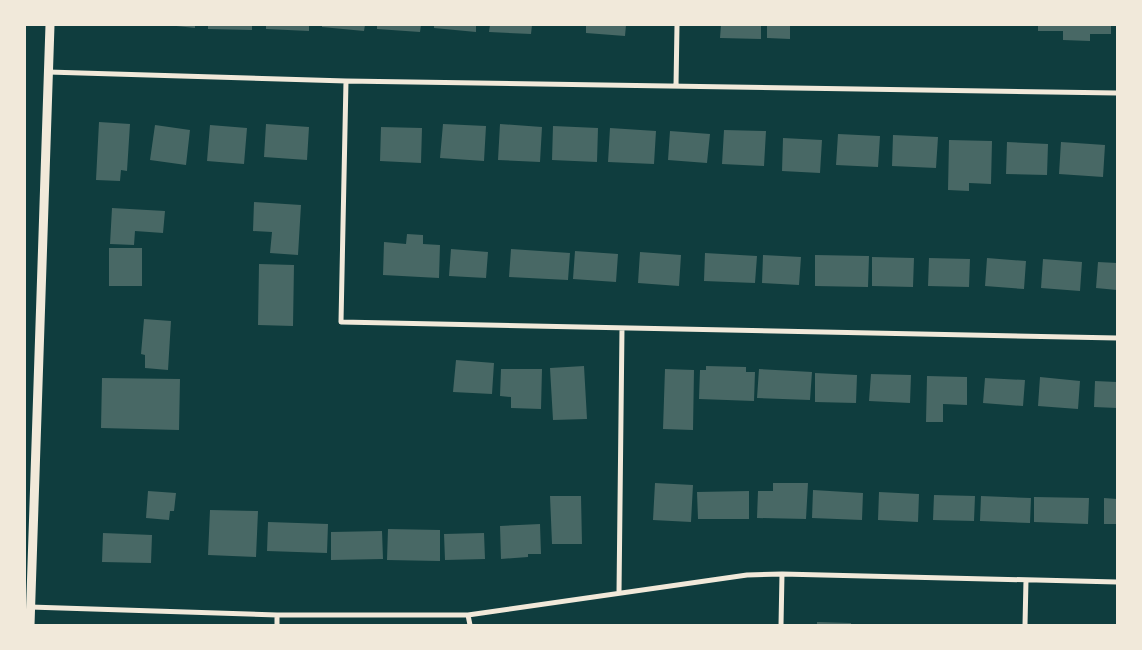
<svg xmlns="http://www.w3.org/2000/svg" width="1142" height="650" viewBox="0 0 1142 650" font-family="'Noto Sans',sans-serif">
  <rect width="100%" height="100%" fill="#0f3d3e"/>
  <path fill="#486865" d="M 167,25 L 195,25 L 195,28 Z
    M 208,25 L 252,25 L 252,30 L 208,29 Z
    M 266,25 L 309,25 L 309,31 L 266,29 Z
    M 322,25 L 365,25 L 364,31 L 322,27 Z
    M 377,25 L 421,25 L 420,32 L 377,29 Z
    M 434,25 L 476,25 L 476,32 L 434,28 Z
    M 490,25 L 532,25 L 531,34 L 489,32 Z
    M 586,25 L 626,25 L 625,36 L 586,33 Z
    M 721,25 L 761,25 L 761,39 L 720,38 Z
    M 767,25 L 790,25 L 790,39 L 767,38 Z
    M 1038,25 L 1111,25 L 1111,34 L 1090,34 L 1090,41 L 1063,40 L 1063,31 L 1038,31 Z
    M 99,122 L 130,124 L 127,171 L 121,170 L 120,181 L 96,180 Z
    M 266,124 L 309,127 L 307,160 L 264,157 Z
    M 443,124 L 486,126 L 484,161 L 440,158 Z
    M 500,124 L 542,127 L 540,162 L 498,160 Z
    M 155,125 L 190,130 L 186,165 L 150,160 Z
    M 210,125 L 247,128 L 244,164 L 207,161 Z
    M 553,126 L 598,128 L 597,162 L 552,160 Z
    M 381,127 L 422,128 L 421,163 L 380,161 Z
    M 610,128 L 656,131 L 654,164 L 608,162 Z
    M 724,130 L 766,131 L 764,166 L 722,164 Z
    M 670,131 L 710,134 L 707,163 L 668,160 Z
    M 838,134 L 880,136 L 878,167 L 836,165 Z
    M 893,135 L 938,137 L 936,168 L 892,166 Z
    M 783,138 L 822,140 L 820,173 L 782,171 Z
    M 949,140 L 992,141 L 991,184 L 969,183 L 969,191 L 948,190 Z
    M 1007,142 L 1048,144 L 1047,175 L 1006,174 Z
    M 1061,142 L 1105,145 L 1103,177 L 1059,174 Z
    M 254,202 L 301,205 L 298,255 L 270,253 L 272,232 L 253,231 Z
    M 112,208 L 165,211 L 163,233 L 135,231 L 134,245 L 110,244 Z
    M 407,234 L 423,235 L 423,244 L 440,245 L 439,278 L 383,275 L 384,242 L 406,244 Z
    M 109,248 L 142,248 L 142,286 L 109,286 Z
    M 451,249 L 488,252 L 486,278 L 449,276 Z
    M 511,249 L 570,253 L 568,280 L 509,277 Z
    M 575,251 L 618,254 L 616,282 L 573,279 Z
    M 640,252 L 681,255 L 679,286 L 638,283 Z
    M 705,253 L 757,256 L 755,283 L 704,281 Z
    M 763,255 L 801,257 L 799,285 L 762,283 Z
    M 815,255 L 869,256 L 868,287 L 815,286 Z
    M 872,257 L 914,258 L 913,287 L 872,286 Z
    M 929,258 L 970,259 L 969,287 L 928,286 Z
    M 987,258 L 1026,261 L 1024,289 L 985,286 Z
    M 1043,259 L 1082,262 L 1080,291 L 1041,288 Z
    M 1098,262 L 1117,263 L 1117,290 L 1096,288 Z
    M 259,264 L 294,265 L 293,326 L 258,325 Z
    M 144,319 L 171,321 L 168,370 L 145,368 L 145,355 L 141,354 Z
    M 456,360 L 494,363 L 492,394 L 453,392 Z
    M 584,366 L 587,419 L 553,420 L 550,368 Z
    M 706,366 L 746,367 L 746,372 L 755,372 L 754,401 L 699,399 L 700,370 L 706,370 Z
    M 501,369 L 542,369 L 541,409 L 511,408 L 511,397 L 500,396 Z
    M 665,369 L 694,370 L 693,430 L 663,429 Z
    M 759,369 L 812,372 L 810,400 L 757,398 Z
    M 815,373 L 857,375 L 856,403 L 815,402 Z
    M 871,374 L 911,375 L 910,403 L 869,401 Z
    M 927,376 L 967,377 L 967,405 L 943,404 L 943,422 L 926,422 Z
    M 1040,377 L 1080,381 L 1078,409 L 1038,406 Z
    M 102,378 L 180,379 L 179,430 L 101,428 Z
    M 985,378 L 1025,380 L 1023,406 L 983,403 Z
    M 1095,381 L 1117,382 L 1117,408 L 1094,407 Z
    M 655,483 L 693,485 L 691,522 L 653,520 Z
    M 773,483 L 808,483 L 806,519 L 757,518 L 758,491 L 773,491 Z
    M 813,490 L 863,493 L 862,520 L 812,518 Z
    M 148,491 L 176,493 L 174,511 L 170,511 L 169,520 L 146,518 Z
    M 749,491 L 749,519 L 698,519 L 697,492 Z
    M 879,492 L 919,494 L 918,522 L 878,520 Z
    M 934,495 L 975,496 L 974,521 L 933,520 Z
    M 550,496 L 581,496 L 582,544 L 552,544 Z
    M 981,496 L 1031,498 L 1030,523 L 980,521 Z
    M 1034,497 L 1089,498 L 1088,524 L 1034,522 Z
    M 1104,498 L 1117,499 L 1117,524 L 1104,524 Z
    M 210,510 L 258,511 L 256,557 L 208,555 Z
    M 268,522 L 328,524 L 327,553 L 267,551 Z
    M 540,524 L 541,554 L 528,554 L 528,557 L 501,559 L 500,526 Z
    M 388,529 L 440,530 L 440,561 L 387,560 Z
    M 382,531 L 383,559 L 331,560 L 331,532 Z
    M 103,533 L 152,535 L 151,563 L 102,562 Z
    M 484,533 L 485,559 L 445,560 L 444,534 Z
    M 817,622 L 851,623 L 851,625 L 817,625 Z"/>
  <g fill="none" stroke-linecap="round" stroke-linejoin="round">
    <path stroke="#f1e9da" stroke-width="5" d="M 48,72 L 346,81 L 1117,93
      M 346,81 L 341,322 L 1117,338
      M 676,86 L 677,25
      M 619,593 L 622,328
      M 30,607 L 277,615 L 468,615 L 747,575 L 782,574 L 1117,582
      M 468,615 L 470,625
      M 277,625 L 277,615
      M 781,625 L 782,574
      M 1025,625 L 1026,580"/>
    <path stroke="#f1e9da" stroke-width="9" d="M 30,625 L 50,25"/>
  </g>
  <rect width="1142" height="650" fill="none" stroke="#f1e9da" stroke-width="52"/>
</svg>
